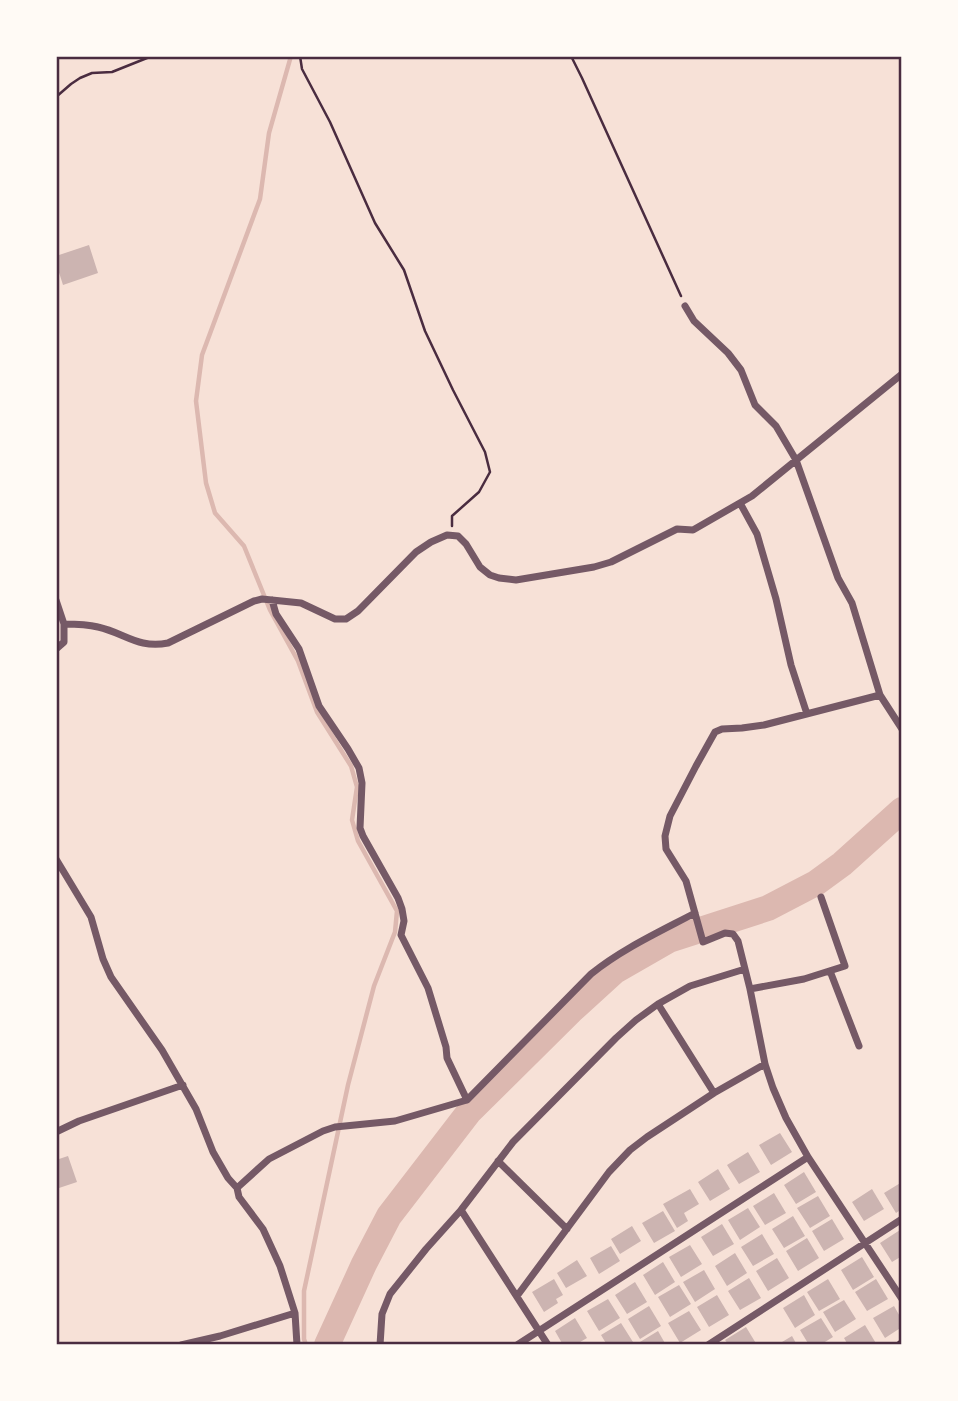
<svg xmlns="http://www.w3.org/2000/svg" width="958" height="1401" viewBox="0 0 958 1401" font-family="Merriweather,serif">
  <rect width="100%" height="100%" fill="#f7e1d7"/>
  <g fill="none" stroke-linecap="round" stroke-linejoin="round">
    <path stroke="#dcb8b0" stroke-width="4.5" d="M 291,56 L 269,133 L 260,199 L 202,355 L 196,401 L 206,483 L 215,513 L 244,546 L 270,610 L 298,661 L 317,712 L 351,766 L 357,787 L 352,820 L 358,841 L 397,911 L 395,932 L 374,986 L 348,1085 L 304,1291 L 304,1339 L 306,1345"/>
    <path stroke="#dcb8b0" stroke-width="26" d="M 327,1345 L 364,1264 L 389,1216 L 469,1112 L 571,1011 L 615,971 L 669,940 L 768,908 L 816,883 L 842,864 L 902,810"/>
  </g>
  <path fill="#ccb4b1" d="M 89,245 L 98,273 L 63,285 L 56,263 L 56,256 Z
    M 780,1133 L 792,1152 L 771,1165 L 759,1145 Z
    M 748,1152 L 760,1172 L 739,1184 L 727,1165 Z
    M 68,1156 L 77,1182 L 56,1189 L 56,1160 Z
    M 718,1169 L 730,1189 L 710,1201 L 698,1182 Z
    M 804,1172 L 816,1192 L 796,1204 L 784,1185 Z
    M 902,1182 L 902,1209 L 896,1213 L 884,1193 Z
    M 690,1189 L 699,1204 L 684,1213 L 688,1221 L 677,1228 L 663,1204 Z
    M 872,1189 L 884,1209 L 864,1221 L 852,1202 Z
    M 774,1193 L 786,1213 L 765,1225 L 753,1206 Z
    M 818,1196 L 830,1216 L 810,1228 L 797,1208 Z
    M 748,1208 L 760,1227 L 740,1240 L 728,1220 Z
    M 663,1211 L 675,1231 L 654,1243 L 642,1223 Z
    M 793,1216 L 805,1236 L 784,1248 L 772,1229 Z
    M 832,1219 L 844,1239 L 824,1251 L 812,1231 Z
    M 722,1224 L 734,1244 L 713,1256 L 701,1237 Z
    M 632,1226 L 641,1241 L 620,1254 L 611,1239 Z
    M 900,1230 L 902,1233 L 902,1256 L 892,1262 L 880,1243 Z
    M 762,1234 L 774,1254 L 753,1266 L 741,1247 Z
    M 807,1238 L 819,1258 L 798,1271 L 786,1251 Z
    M 690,1245 L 702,1264 L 681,1277 L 669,1257 Z
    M 611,1246 L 620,1261 L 599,1274 L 590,1258 Z
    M 735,1253 L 747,1273 L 727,1286 L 715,1266 Z
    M 862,1257 L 874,1277 L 853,1290 L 841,1270 Z
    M 777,1258 L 789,1278 L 768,1291 L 756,1271 Z
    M 577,1260 L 587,1276 L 566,1288 L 557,1273 Z
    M 663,1262 L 675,1282 L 655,1295 L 643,1275 Z
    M 704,1270 L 715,1289 L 695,1302 L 683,1282 Z
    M 749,1278 L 761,1298 L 740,1310 L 728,1291 Z
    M 554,1279 L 563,1295 L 556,1299 L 558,1303 L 544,1312 L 532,1292 Z
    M 828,1279 L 840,1299 L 819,1311 L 807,1292 Z
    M 876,1279 L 888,1299 L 867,1311 L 855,1292 Z
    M 635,1282 L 647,1302 L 627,1314 L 615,1295 Z
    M 679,1285 L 691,1304 L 670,1317 L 658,1297 Z
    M 717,1295 L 729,1315 L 709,1327 L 697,1307 Z
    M 804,1295 L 815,1315 L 795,1328 L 783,1308 Z
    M 608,1299 L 620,1318 L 599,1331 L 587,1311 Z
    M 844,1300 L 856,1319 L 835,1332 L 823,1312 Z
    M 649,1306 L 661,1326 L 640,1339 L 628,1319 Z
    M 894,1306 L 902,1320 L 902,1327 L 885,1338 L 873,1318 Z
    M 689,1311 L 701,1330 L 680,1343 L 668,1323 Z
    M 575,1318 L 587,1338 L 575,1345 L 563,1345 L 555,1331 Z
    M 821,1318 L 833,1337 L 820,1345 L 809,1345 L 800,1330 Z
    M 621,1323 L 633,1342 L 629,1345 L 607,1345 L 601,1335 Z
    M 865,1325 L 877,1345 L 848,1345 L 844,1338 Z
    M 746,1327 L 757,1345 L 729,1345 L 725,1340 Z
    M 658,1331 L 666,1345 L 635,1345 Z
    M 792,1336 L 797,1345 L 777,1345 Z"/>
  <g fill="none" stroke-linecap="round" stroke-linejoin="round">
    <path stroke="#4a2c40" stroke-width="2.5" d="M 300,56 L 302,69 L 330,122 L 375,223 L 404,270 L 425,331 L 453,390 L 485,452 L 490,472 L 479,492 L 452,516 L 452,526
      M 571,56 L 582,78 L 681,296
      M 56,97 L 71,84 L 80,78 L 92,73 L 112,72 L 152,56"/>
    <path stroke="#755966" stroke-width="7" d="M 685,306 L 694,321 L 728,353 L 741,370 L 755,405 L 776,426 L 796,460 L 838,578 L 852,603 L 880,695 L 902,729
      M 740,503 L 757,534 L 776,599 L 791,665 L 807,714
      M 56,600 L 64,624 L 64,642 L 56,649
      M 272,600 L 276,614 L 299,649 L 319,706 L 348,749 L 359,768 L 362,783 L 360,828 L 363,836 L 398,898 L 402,909 L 404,921 L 401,935 L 428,988 L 446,1047 L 447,1058 L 467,1100
      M 64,624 C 75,624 86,624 98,627 C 125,633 138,649 168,643 L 254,601 L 262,599 L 301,603 L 335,619 L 346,619 L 358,611 L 416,552 L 431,542 L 447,535 L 458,536 L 466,544 L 480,567 L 490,575 L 499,578 L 516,580 L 594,567 L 611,562 L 677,529 L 693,530 L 752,496 L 902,374
      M 880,695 L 764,725 L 742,728 L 722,729 L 715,732 L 696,766 L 670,816 L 665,836 L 666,849 L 686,881 L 703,942 L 725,933 L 733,934 L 738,941 L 750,989 L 765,1064 L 773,1088 L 786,1118 L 808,1157 L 902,1299
      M 56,859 L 91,917 L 103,959 L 111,977 L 162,1050 L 196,1109 L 213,1152 L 228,1178 L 237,1188 L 239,1197 L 263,1229 L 280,1266 L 295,1313 L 297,1345
      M 830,971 L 859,1046
      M 750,989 L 804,979 L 845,966 L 821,897
      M 658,1004 L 714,1093
      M 56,1132 L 79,1121 L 183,1085
      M 498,1161 L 567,1229
      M 237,1188 L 269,1159 L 323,1131 L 335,1127 L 395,1121 L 467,1100 L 591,974 C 622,949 659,932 695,913
      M 461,1210 L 548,1345
      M 517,1296 L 609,1172 L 630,1150 L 647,1137 L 714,1093 L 765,1064
      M 181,1345 L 220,1336 L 295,1313
      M 380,1345 L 382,1314 L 390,1294 L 426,1249 L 461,1210 L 513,1142 L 616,1038 L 636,1020 L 658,1004 L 690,986 L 745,969
      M 517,1345 L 808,1157
      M 708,1345 L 902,1219"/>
    <path stroke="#4a2c40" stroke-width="10" d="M 901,1345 L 902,1345"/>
  </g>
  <rect width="958" height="1401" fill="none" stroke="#fffaf5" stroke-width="116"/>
  <rect x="58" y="58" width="842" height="1285" fill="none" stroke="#4a2c40" stroke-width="2.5"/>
</svg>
